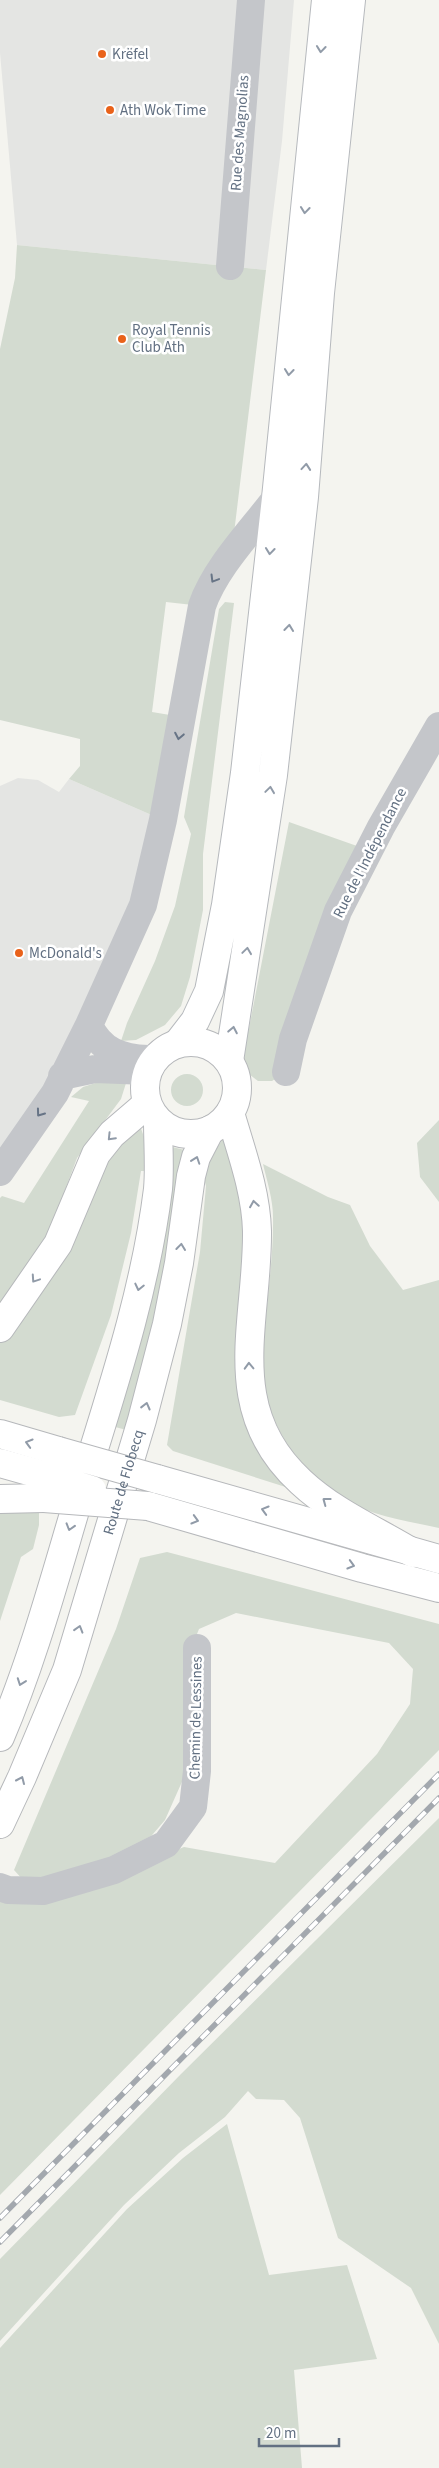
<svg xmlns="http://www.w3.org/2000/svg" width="439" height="2468" viewBox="0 0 439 2468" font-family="'Source Sans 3',sans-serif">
  <rect width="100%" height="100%" fill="#f4f4ef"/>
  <path fill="#e4e5e3" d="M 0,0 L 294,0 L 282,141 L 266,270 L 17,245 L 0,53 Z
    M 18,778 L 38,780 L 59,792 L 69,779 L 163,820 L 149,889 L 0,1172 L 0,786 Z"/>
  <path fill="#d3dbd0" d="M 17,245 L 266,270 L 231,558 L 202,606 L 166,602 L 152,712 L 182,717 L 163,820 L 69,779 L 80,766 L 80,739 L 0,720 L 0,349 L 15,278 Z
    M 225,602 L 234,603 L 203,854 L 203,910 L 190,977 L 181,1006 L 165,1025 L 136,1040 L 121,1041 L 127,1023 L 155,961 L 175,906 L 191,834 L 184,817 L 219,609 Z
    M 289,822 L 357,846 L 286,1072 L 272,1081 L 258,1081 L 245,1071 L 240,1059 L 249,1028 Z
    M171 1090a16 16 0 1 1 32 0a16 16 0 1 1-32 0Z
    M 108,1079 L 127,1080 L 121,1099 L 77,1158 L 51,1228 L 0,1306 L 0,1198 L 2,1196 L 24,1203 L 89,1101 L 71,1097 L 83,1087 Z
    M 439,1120 L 439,1202 L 420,1177 L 417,1143 Z
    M 139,1123 L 148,1148 L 149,1171 L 141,1171 L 131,1233 L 111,1315 L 75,1415 L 59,1417 L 0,1400 L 0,1339 L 95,1170 Z
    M 224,1137 L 248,1201 L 236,1365 L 295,1490 L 173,1451 L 167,1445 L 200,1252 L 206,1186 L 202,1171 Z
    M 168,1146 L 189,1151 L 179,1209 L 130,1431 L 108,1425 Z
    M 263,1164 L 328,1197 L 350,1205 L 370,1246 L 403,1290 L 439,1280 L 439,1528 C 408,1521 372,1516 344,1500 C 304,1475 268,1428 264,1380 C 261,1326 274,1271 273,1217 C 273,1200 267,1181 263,1164 Z
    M 0,1513 L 39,1513 L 39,1525 L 33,1549 L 21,1557 L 0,1621 Z
    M 167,1552 L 439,1624 L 439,1750 L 0,2195 L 0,1901 L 134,1867 L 184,1847 L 275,1863 L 377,1754 L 410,1704 L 413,1669 L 389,1643 L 236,1613 L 199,1629 L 189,1654 L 185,1775 L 165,1820 L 147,1841 L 107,1866 L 24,1881 L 14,1870 L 116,1629 L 140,1558 Z
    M 439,1818 L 439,2344 L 411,2288 L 338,2238 L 300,2118 L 284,2100 L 256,2099 L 248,2091 L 225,2117 L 179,2153 L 124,2205 L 0,2341 L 0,2259 L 181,2074 Z
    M 227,2124 L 269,2275 L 347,2265 L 377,2359 L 294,2370 L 302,2468 L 0,2468 L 0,2348 L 127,2209 L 183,2158 Z"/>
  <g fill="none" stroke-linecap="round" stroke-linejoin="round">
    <defs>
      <path id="primary" d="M 178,1043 L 195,1021 L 209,991 L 226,905 L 245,773 L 276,498 L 326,0
        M 229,1061 L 273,775 L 304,497 L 320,293 L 351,0"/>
      <g id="highway">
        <circle cx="191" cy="1088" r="46"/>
        <path d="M 230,1113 C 241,1151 256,1191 257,1231 C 258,1323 221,1409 301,1482 C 333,1512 375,1530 413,1553"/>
        <path d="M 0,1328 L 58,1244 L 96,1154 L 112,1134 L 147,1104"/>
        <path d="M 0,1434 L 58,1451"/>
        <path d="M 0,1463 L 50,1477"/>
        <path d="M 157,1479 L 439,1559"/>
        <path d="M 0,1499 L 44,1498"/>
        <path d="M 148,1506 L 362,1568 L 439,1588"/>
        <path d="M 0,1737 C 33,1660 55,1577 79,1497 C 110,1396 145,1294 158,1189 C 160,1167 158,1144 158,1121"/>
        <path id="s1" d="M 0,1824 L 22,1777 L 67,1670 L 142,1420 L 167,1324 L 179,1263 L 191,1176 L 196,1157 L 210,1130"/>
      </g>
    </defs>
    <use href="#primary" stroke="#b6b9bd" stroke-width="30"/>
    <use href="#highway" stroke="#b6b8bb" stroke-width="30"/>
    <path stroke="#c4c6ca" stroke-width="28" d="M 230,266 L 251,0
      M 89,1025 C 101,1051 121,1058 148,1059
      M 286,1072 L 293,1039 L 338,911 L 381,827 L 439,726
      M 62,1076 L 95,1069 L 147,1071
      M 0,1172 L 55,1093 L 89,1025 L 143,905 L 163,820 L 202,606 C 215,568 251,531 276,498
      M 0,1887 L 8,1890 L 43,1891 L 114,1870 L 166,1844 L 193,1807 L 197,1771 L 197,1648"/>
    <use href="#primary" stroke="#fff" stroke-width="28"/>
    <use href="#highway" stroke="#fff" stroke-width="28"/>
    <defs>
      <path id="rail" d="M 0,2218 L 439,1774
        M 0,2242 L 439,1798"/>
    </defs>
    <use href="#rail" stroke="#a3a8ae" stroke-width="5.5"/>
    <use href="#rail" stroke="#fff" stroke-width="4" stroke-dasharray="11" stroke-linecap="butt"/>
    <defs>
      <path id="highway-bridge" d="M 58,1451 L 157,1479
        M 50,1477 L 92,1490
        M 44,1498 L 148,1506"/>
    </defs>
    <use href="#highway-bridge" stroke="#b6b8bb" stroke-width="30" stroke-linecap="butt"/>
    <use href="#highway-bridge" stroke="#fff" stroke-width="28"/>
  </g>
  <defs><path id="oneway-chevron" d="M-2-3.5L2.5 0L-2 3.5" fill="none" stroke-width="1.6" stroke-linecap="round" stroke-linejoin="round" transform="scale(1.25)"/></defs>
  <g stroke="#919ba8">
    <use href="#oneway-chevron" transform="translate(321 49) rotate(96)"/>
    <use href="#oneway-chevron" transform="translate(305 210) rotate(96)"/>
    <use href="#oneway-chevron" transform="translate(289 372) rotate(96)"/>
    <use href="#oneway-chevron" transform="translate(306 467) rotate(-85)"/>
    <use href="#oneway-chevron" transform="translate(270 551) rotate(96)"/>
    <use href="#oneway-chevron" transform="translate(289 628) rotate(-84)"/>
    <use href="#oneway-chevron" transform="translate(270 790) rotate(-82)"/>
    <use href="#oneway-chevron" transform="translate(247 951) rotate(-82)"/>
    <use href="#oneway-chevron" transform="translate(233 1030) rotate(-79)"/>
    <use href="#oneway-chevron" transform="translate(111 1137) rotate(134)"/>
    <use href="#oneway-chevron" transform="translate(196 1160) rotate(-71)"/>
    <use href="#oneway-chevron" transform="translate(254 1204) rotate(-99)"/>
    <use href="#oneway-chevron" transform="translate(181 1247) rotate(-83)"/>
    <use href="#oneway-chevron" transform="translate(35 1279) rotate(124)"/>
    <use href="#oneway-chevron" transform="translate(139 1287) rotate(103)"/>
    <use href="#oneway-chevron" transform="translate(249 1366) rotate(-92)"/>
    <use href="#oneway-chevron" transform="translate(146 1406) rotate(-76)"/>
    <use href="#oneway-chevron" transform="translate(29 1443) rotate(-164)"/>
    <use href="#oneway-chevron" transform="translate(326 1501) rotate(-143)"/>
    <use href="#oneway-chevron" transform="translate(265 1510) rotate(-164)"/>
    <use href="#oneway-chevron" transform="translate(195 1520) rotate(16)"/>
    <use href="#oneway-chevron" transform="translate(70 1527) rotate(107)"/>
    <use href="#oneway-chevron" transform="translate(351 1565) rotate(16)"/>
    <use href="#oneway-chevron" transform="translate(79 1629) rotate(-73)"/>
    <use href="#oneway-chevron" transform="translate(21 1682) rotate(110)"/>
    <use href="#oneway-chevron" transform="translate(21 1780) rotate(-66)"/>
  </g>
  <g stroke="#677486">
    <use href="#oneway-chevron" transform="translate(214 579) rotate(121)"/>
    <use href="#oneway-chevron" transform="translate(179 736) rotate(101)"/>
    <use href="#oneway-chevron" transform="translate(40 1113) rotate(126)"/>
  </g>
  <g fill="#e9621a" stroke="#fff" stroke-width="2">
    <circle cx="102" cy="54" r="5"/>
    <circle cx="110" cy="110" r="5"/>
    <circle cx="122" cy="339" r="5"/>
    <circle cx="19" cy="953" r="5"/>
  </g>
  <g text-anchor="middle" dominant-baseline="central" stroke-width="5" stroke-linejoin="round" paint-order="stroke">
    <g font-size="15" fill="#627082" stroke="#fff" text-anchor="start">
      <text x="112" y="54">Krëfel</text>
      <text x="120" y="110">Ath Wok Time</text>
      <text x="132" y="330">Royal Tennis<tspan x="132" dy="17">Club Ath</tspan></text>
      <text x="29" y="953">McDonald's</text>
    </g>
    <g font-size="15" fill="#627082" stroke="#fff">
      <text transform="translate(240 133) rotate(-86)">Rue des Magnolias</text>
      <text transform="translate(370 853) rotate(-63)">Rue de l'Indépendance</text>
      <text stroke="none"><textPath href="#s1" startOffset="364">Route de Flobecq</textPath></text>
      <text transform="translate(196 1718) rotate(-89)">Chemin de Lessines</text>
    </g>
  </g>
  <path d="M259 2438v8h80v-8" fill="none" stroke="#627082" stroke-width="2.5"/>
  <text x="266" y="2438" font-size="15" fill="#627082" stroke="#ffffff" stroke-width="4" paint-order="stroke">20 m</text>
</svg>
